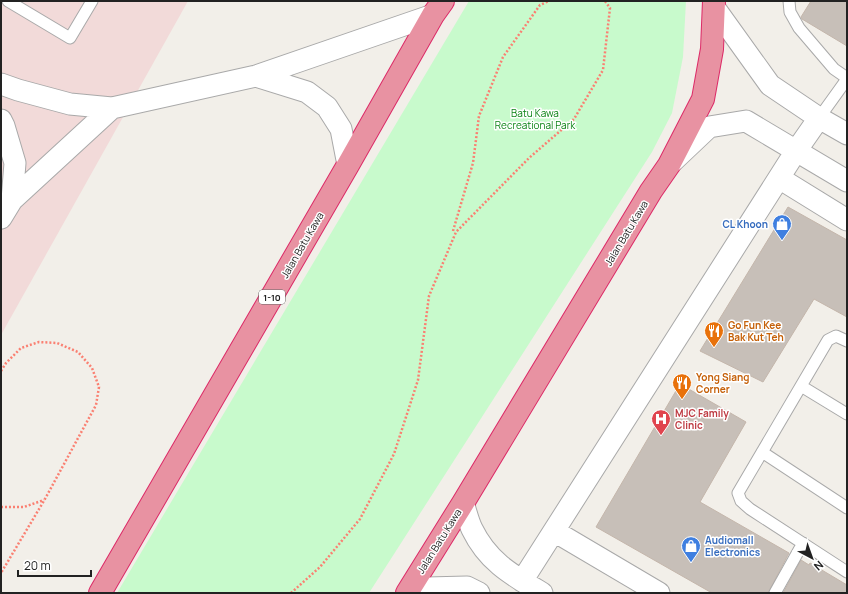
<svg xmlns="http://www.w3.org/2000/svg" width="848" height="594" viewBox="0 0 848 594" font-family="Manrope,sans-serif">
  <rect width="100%" height="100%" fill="#f2efe9"/>
  <path fill="#f2dad9" d="M 1,1 L 188,1 L 1,335 Z"/>
  <path fill="#c8facc" d="M 469,1 L 686,1 L 683,57 L 672,113 L 652,152 L 369,593 L 117,593 Z"/>
  <path fill="#c7bfb8" stroke="#c4b6ab" d="M 811,1 L 847,1 L 847,46 L 802,19 L 801,17 Z
    M 788,207 L 847,240 L 847,317 L 814,299 L 763,382 L 700,351 Z
    M 680,384 L 746,422 L 700,502 L 789,553 L 768,593 L 712,593 L 596,527 Z
    M 801,560 L 809,565 L 810,563 L 847,585 L 847,593 L 783,593 Z"/>
  <g fill="none" stroke-linecap="round" stroke-linejoin="round">
    <defs>
      <path id="lane" d="M 8,1 L 70,38 L 92,1
        M 789,1 L 790,12 L 799,28 L 834,69 L 847,78
        M 819,118 L 847,79
        M 847,341 L 836,336 L 828,340 L 738,493 L 741,501 L 750,509 L 847,572
        M 801,386 L 847,414
        M 762,452 L 847,508
        M 775,593 L 803,543"/>
      <path id="street" d="M 714,7 L 770,85 L 819,118 L 847,134
        M 256,76 L 307,92 L 327,107 L 341,129 L 348,165
        M 1,84 L 18,90 L 70,104 L 112,108
        M 1,120 L 4,126 L 15,163 L 12,200
        M 672,162 L 709,127 L 746,121 L 847,181
        M 779,178 L 847,220
        M 1,218 L 12,200 L 112,108 L 256,76 L 433,15
        M 463,503 C 466,511 468,521 472,529 C 488,562 512,575 542,593
        M 554,531 L 659,593
        M 522,581 L 796,151 L 819,118
        M 410,593 L 427,588 L 467,587 L 479,593"/>
      <path id="highway" d="M 100,593 L 348,165 L 433,15 L 443,1
        M 407,593 L 463,503 L 651,191 L 669,165 L 703,99 L 712,49 L 714,1"/>
    </defs>
    <use href="#lane" stroke="#a9a9a9" stroke-width="13"/>
    <use href="#street" stroke="#a9a9a9" stroke-width="23"/>
    <use href="#highway" stroke="#dc2a67" stroke-width="24"/>
    <path stroke="#fa8072" stroke-width="2.5" stroke-dasharray="2 2" stroke-linecap="butt" d="M 453,231 L 473,163 L 479,116 L 503,57 L 540,5 L 549,1
      M 1,371 L 6,363 L 21,348 L 39,342 L 57,343 L 78,352 L 92,368 L 99,387 L 96,405 L 45,499 L 1,573
      M 1,507 L 24,507 L 44,500
      M 291,593 L 320,567 L 360,519 L 394,454 L 418,380 L 429,296 L 456,232 L 529,158 L 574,119 L 603,70 L 610,8 L 605,1"/>
    <use href="#lane" stroke="#fff" stroke-width="11"/>
    <use href="#street" stroke="#fff" stroke-width="21"/>
    <use href="#highway" stroke="#e892a2" stroke-width="22"/>
  </g>
  <defs>
    <symbol id="shop-pin" viewBox="-11 -11 22 30"><path d="M0 17L-7.5 6A9.5 9.5 0 1 1 7.5 6Z" fill="#3f7fe0" stroke="#fff"/><path d="M-5-2.5h2.3a2.7 3.5 0 0 1 5.4 0H5L5.5 6h-11ZM-1.5-2.5h3a1.5 2.3 0 0 0-3 0Z" fill="#fff"/></symbol>
    <symbol id="restaurant-pin" viewBox="-11 -11 22 30"><path d="M0 17L-7.5 6A9.5 9.5 0 1 1 7.5 6Z" fill="#e8710a" stroke="#fff"/><path d="M-5-6h1v4h1v-4h1v4h1v-4h1v5L-1.5 .5V6h-2V.5L-5-1ZM5-6V6H3V1.5H1.5Q1.5-4 5-6Z" fill="#fff"/></symbol>
    <symbol id="hospital-pin" viewBox="-11 -11 22 30"><path d="M0 17L-7.5 6A9.5 9.5 0 1 1 7.5 6Z" fill="#e0444e" stroke="#fff"/><path d="M-5-5h3v3.5h4V-5h3V5h-3V1.5h-4V5h-3Z" fill="#fff"/></symbol>
  </defs>
  <g fill-rule="evenodd">
    <use href="#shop-pin" x="771" y="213" width="22" height="30"/>
    <use href="#restaurant-pin" x="703" y="320" width="22" height="30"/>
    <use href="#restaurant-pin" x="671" y="372" width="22" height="30"/>
    <use href="#hospital-pin" x="650" y="408" width="22" height="30"/>
    <use href="#shop-pin" x="680" y="535" width="22" height="30"/>
  </g>
  <g text-anchor="middle" dominant-baseline="central" stroke-width="3" stroke-linejoin="round" paint-order="stroke">
    <rect fill="#fff" stroke="#646464" stroke-width="1" x="259" y="290" width="26" height="14" rx="3"/>
    <g font-size="9" font-weight="bold" fill="#222">
      <text x="272" y="297">1-10</text>
    </g>
    <g font-size="10" fill="#0c8416" stroke="#fff">
      <text x="535" y="113">Batu Kawa<tspan x="535" dy="12">Recreational Park</tspan></text>
    </g>
    <g font-size="10" font-weight="bold" fill="#366cbe" stroke="#fff" text-anchor="end">
      <text x="768" y="224">CL Khoon</text>
      <text x="705" y="540" text-anchor="start">Audiomall<tspan x="705" dy="12">Electronics</tspan></text>
    </g>
    <g font-size="10" fill="#222" stroke="#fff">
      <text transform="translate(626 233) rotate(-59)">Jalan Batu Kawa</text>
      <text transform="translate(302 245) rotate(-60)">Jalan Batu Kawa</text>
      <text transform="translate(439 541) rotate(-58)">Jalan Batu Kawa</text>
    </g>
    <g font-size="10" font-weight="bold" fill="#c56008" stroke="#fff" text-anchor="start">
      <text x="728" y="325">Go Fun Kee<tspan x="728" dy="12">Bak Kut Teh</tspan></text>
      <text x="696" y="377">Yong Siang<tspan x="696" dy="12">Corner</tspan></text>
    </g>
    <g font-size="10" font-weight="bold" fill="#be3a42" stroke="#fff" text-anchor="start">
      <text x="675" y="413">MJC Family<tspan x="675" dy="12">Clinic</tspan></text>
    </g>
  </g>
  <rect width="848" height="594" fill="none" stroke="#222222" stroke-width="4"/>
  <g transform="translate(812 558) rotate(139)" stroke="#ffffff" stroke-width="3" paint-order="stroke">
  <path d="M0-3L7 15L0 10L-7 15Z" fill="#222222"/>
  <text y="-6" font-size="11" font-weight="bold" text-anchor="middle" fill="#222222">N</text>
  </g>
  <path d="M18 570v6h73v-6" fill="none" stroke="#222222" stroke-width="2"/>
  <text x="24" y="570" font-size="12" fill="#222222" stroke="#ffffff" stroke-width="3" paint-order="stroke">20 m</text>
</svg>
